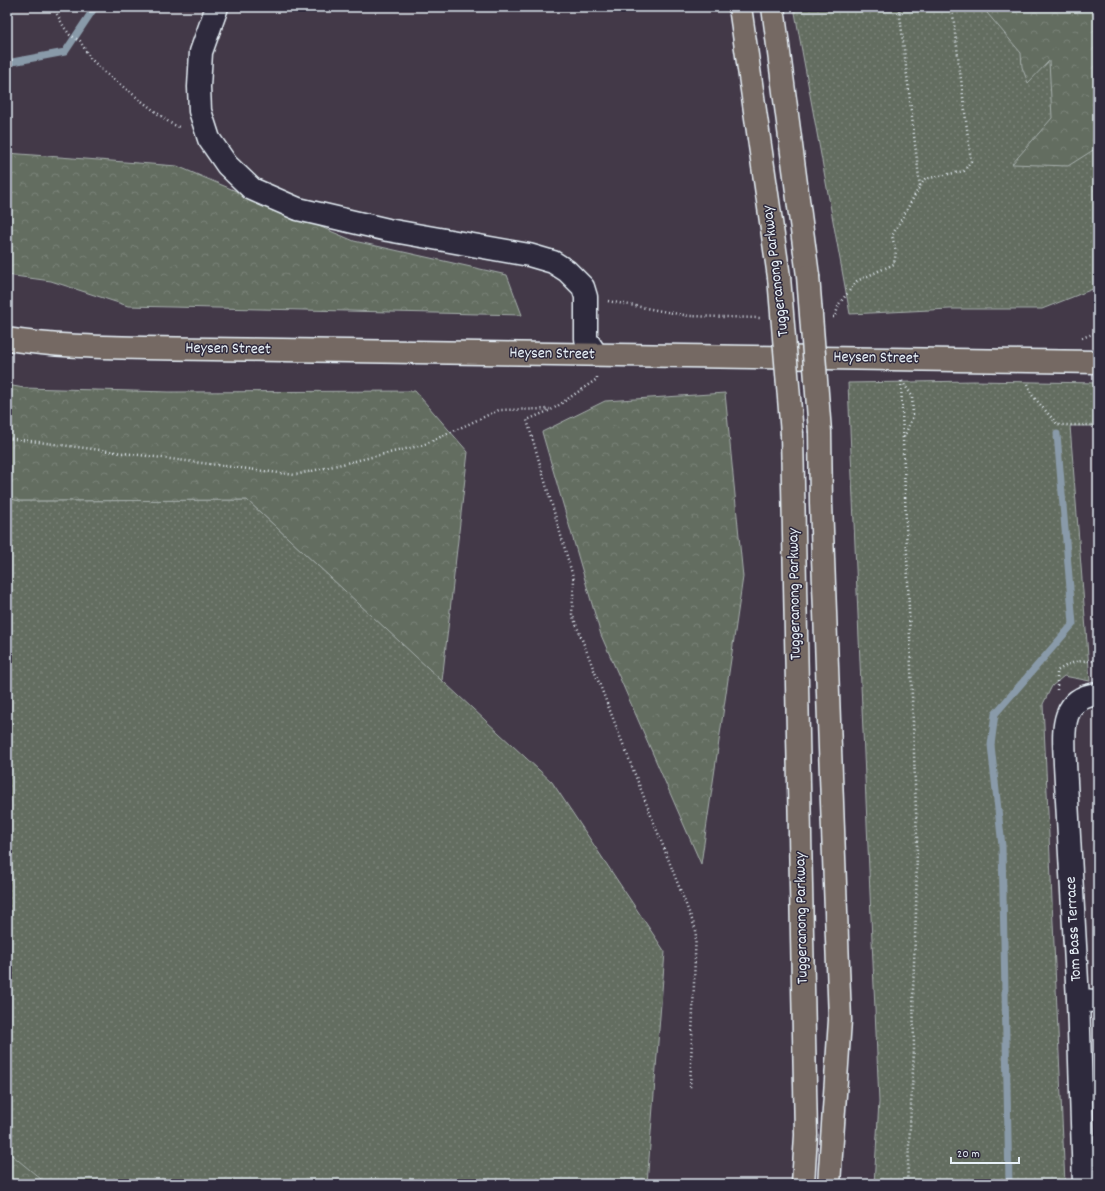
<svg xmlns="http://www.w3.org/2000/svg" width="1105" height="1191" viewBox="0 0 1105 1191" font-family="Dekko,sans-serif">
  <defs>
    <pattern id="grass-dots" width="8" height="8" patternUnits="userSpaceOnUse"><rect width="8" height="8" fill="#646d61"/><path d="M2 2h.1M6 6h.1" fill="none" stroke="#7a8278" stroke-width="1.8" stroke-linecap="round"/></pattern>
    <pattern id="forest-crowns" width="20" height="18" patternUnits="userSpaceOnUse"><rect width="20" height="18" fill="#646d61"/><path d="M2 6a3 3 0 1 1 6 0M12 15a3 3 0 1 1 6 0" fill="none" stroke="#7a8278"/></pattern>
  </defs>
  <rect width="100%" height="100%" fill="#433948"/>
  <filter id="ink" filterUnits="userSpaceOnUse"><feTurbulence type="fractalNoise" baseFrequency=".025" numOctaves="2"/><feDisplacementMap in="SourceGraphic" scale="8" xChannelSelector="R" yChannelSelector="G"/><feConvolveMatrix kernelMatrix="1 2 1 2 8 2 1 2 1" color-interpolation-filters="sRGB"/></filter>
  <g filter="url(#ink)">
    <path fill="url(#grass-dots)" stroke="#a6afac" d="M 794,7 L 1098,7 L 1098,287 L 1042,309 L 950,309 L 850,314 Z
      M 974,381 L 1098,383 L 1098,426 L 1070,426 L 1090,681 L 1064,676 L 1052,686 L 1043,704 L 1065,1184 L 874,1184 L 879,1102 L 848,383 Z
      M 7,498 L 20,501 L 247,500 L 552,782 L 665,952 L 647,1184 L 7,1184 Z"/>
    <path fill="url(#forest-crowns)" stroke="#a6afac" d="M 982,7 L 1098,7 L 1098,147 L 1068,166 L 1012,164 L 1052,118 L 1049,61 L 1028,83 L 1022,67 L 1021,53 Z
      M 7,153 L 177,166 L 354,241 L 507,275 L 522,315 L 128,306 L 51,281 L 7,275 Z
      M 7,385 L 24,388 L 169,392 L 415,391 L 468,452 L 442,681 L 247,500 L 20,501 L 7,498 Z
      M 725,393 L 743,577 L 701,864 L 601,635 L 542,432 L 605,401 Z
      M 7,1151 L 47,1184 L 7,1184 Z"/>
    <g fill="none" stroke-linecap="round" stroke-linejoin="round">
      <path stroke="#899aa9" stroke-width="7" d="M 7,63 L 65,52 L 95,7
        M 1009,1184 L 1002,846 L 991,745 L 995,714 L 1073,624 L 1057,434"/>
      <defs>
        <path id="minor" d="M 217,7 L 201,52 L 199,87 L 200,111 L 209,139 L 227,165 L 252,189 L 298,209 L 388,230 L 529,255 L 553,262 L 567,271 L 583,287 L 586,297 L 586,339 L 596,354
          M 1078,1000 L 1098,1001
          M 1084,1184 L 1078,1000 L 1065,764 C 1064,734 1058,698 1098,694"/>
        <path id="major" d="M 7,339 C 52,346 98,347 144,348 L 1098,362"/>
        <path id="highway" d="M 740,7 L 779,277
          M 773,7 L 808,276
          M 820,432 L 821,503 L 840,1020 L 829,1184
          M 792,434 L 806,1135 L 803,1184"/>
      </defs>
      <use href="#minor" stroke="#e8f1f8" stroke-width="25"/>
      <use href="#major" stroke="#e8f1f8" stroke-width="25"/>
      <use href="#highway" stroke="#e8f1f8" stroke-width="25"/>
      <path stroke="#e8f1f8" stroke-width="2.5" stroke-dasharray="1 3" stroke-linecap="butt" d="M 53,7 L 64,27 L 70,35 L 80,41 L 90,58 L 104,72 L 170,123 L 181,128
        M 920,186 L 925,179 L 964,171 L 971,161 L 952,7
        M 608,301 L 689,316 L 760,318
        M 833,317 L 835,317 L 839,304 L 857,281 L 894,264 L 896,252 L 892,236 L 920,186 L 899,7
        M 1082,338 L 1098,332
        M 597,377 L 597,379 L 553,409 L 527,420 L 574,580 L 572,614 L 696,930 L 690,1090
        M 901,381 L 917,839 L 916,913 L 913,989 L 914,1049 L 907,1184
        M 902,381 L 912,396 L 913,416 L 904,437
        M 1028,384 L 1032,395 L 1058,425 L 1098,425
        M 7,438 L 295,475 L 423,445 L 499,410 L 550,409
        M 1057,690 L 1057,671 C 1072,661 1080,660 1098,661"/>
      <use href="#minor" stroke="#2f2a3d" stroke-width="22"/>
      <use href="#major" stroke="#756964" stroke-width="22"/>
      <use href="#highway" stroke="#756964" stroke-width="22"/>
      <defs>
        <path id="highway-bridge" d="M 808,276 L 820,432
          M 779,277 L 792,434"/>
      </defs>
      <use href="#highway-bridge" stroke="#e8f1f8" stroke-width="25" stroke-linecap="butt"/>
      <use href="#highway-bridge" stroke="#756964" stroke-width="22"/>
    </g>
  </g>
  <g text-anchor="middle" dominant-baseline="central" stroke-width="3" stroke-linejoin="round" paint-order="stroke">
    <g font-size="16" fill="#e8f1f8" stroke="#2f2a3d">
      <text transform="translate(776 271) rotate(-97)">Tuggeranong Parkway</text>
      <text transform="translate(228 349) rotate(1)">Heysen Street</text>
      <text transform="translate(552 354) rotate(1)">Heysen Street</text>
      <text transform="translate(876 358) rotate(1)">Heysen Street</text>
      <text transform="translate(795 594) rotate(-91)">Tuggeranong Parkway</text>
      <text transform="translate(802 918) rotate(-91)">Tuggeranong Parkway</text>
      <text transform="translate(1074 929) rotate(-93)">Tom Bass Terrace</text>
    </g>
  </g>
  <rect width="1105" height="1191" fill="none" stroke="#2f2a3d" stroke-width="24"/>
  <rect x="12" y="12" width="1081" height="1167" fill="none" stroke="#e8f1f8" stroke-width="1.5" filter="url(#ink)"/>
  <path d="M951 1157v6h68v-6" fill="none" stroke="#e8f1f8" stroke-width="2"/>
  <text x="957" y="1157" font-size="12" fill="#e8f1f8" stroke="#2f2a3d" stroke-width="3" paint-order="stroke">20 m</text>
</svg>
